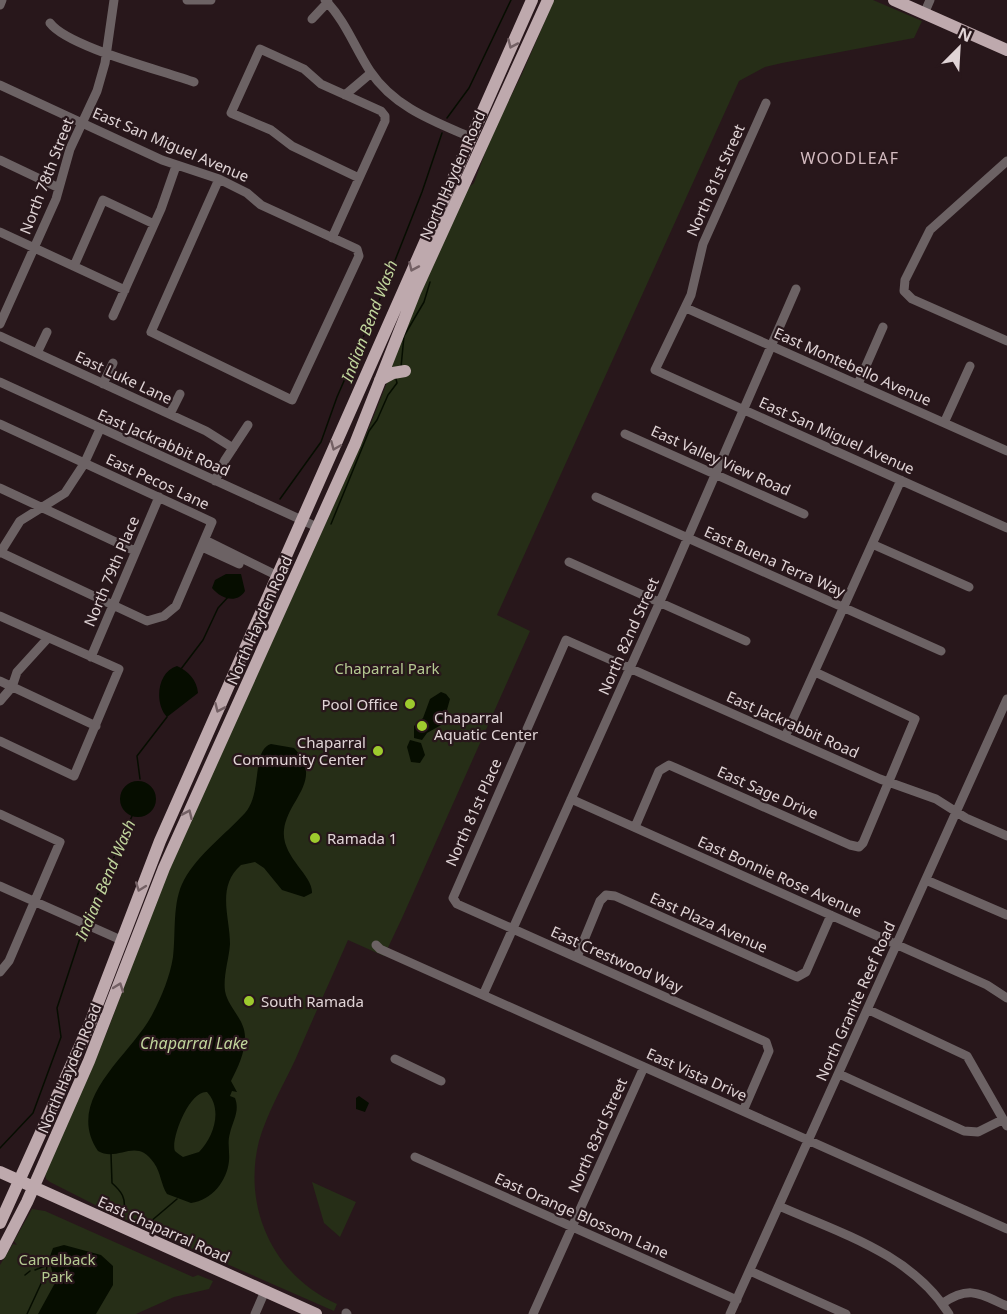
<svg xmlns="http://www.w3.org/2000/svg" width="1007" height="1314" viewBox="0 0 1007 1314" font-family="'Noto Sans',sans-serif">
  <rect width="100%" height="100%" fill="#28171b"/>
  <path fill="#262e17" d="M 554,0 L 873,0 L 922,21 L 914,38 L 782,63 L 765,67 L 739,81 L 497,615 L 530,631 L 402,918 L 384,956 L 348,940 C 331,979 313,1018 296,1058 C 284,1084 267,1113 259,1141 C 242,1208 274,1276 337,1304 L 334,1311 L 113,1214 L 50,1182 L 46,1179 L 45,1173 L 107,1032 L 165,878 L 371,423 L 388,380 L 394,354 L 466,190 L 474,183 L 492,134 L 522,74 Z
    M 312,1182 L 356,1202 L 340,1237 L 324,1223 Z
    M 32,1209 L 45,1211 L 193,1277 L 198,1275 L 213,1281 L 209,1289 L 174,1297 L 136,1314 L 0,1314 L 0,1265 L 13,1244 L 17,1245 L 14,1241 Z"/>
  <path fill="#060d00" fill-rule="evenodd" d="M 226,574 L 241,574 L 245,591 C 237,604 221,599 212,588 L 215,580 Z
    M 177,666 C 188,671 197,680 198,693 L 167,717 C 154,703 157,672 177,666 Z
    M 441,692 L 446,694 L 450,699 L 443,724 L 427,733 L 422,740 L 414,738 L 414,726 L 423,718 L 430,699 Z
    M 410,740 L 421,743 L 425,755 L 420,763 L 411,762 L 407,747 Z
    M 271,744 L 294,748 C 325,780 287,800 284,830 C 281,857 313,875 312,893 L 304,897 L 282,890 L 264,868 L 255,862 L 241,865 C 216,887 230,917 230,944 C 229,959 223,976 225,991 C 228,1008 245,1019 245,1037 C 245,1053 238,1067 231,1081 L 237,1092 L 232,1091 L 230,1096 L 235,1098 C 240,1111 233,1120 230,1133 C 227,1143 230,1152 229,1161 C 227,1181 212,1200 191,1203 L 167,1194 C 161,1185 161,1173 154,1163 C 136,1136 118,1163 98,1151 C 63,1099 132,1055 153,1013 C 162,996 170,976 173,957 C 176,932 172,902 184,880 C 199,853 225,835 245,813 C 263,793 251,750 271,744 ZM 207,1092 C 223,1109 214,1137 199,1152 L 183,1157 C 180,1155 177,1153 175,1151 C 170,1141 189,1090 207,1092 Z
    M120 799a18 18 0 1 1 36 0a18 18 0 1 1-36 0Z
    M 359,1096 L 369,1103 L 365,1112 L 356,1109 L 356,1098 Z
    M 64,1245 L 101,1255 L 113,1266 L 113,1285 L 96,1314 L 38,1314 L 55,1283 L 49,1259 L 53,1248 Z"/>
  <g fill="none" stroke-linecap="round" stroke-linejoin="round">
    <path stroke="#060d00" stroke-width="1.5" d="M 447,118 L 469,88 L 511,0
      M 401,367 L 404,336 L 424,302 L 430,282
      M 280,499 L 321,442 L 337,397 L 379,301 L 422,192 L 442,133
      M 331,524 L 369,431 L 377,420 L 388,395 L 397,383 L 396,379
      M 181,669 L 203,640 L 218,608 L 229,596
      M 140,779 L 137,756 L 167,717
      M 87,919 L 132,816
      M 0,1148 L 33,1113 L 61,1037 L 57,1008 L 83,929
      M 111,1154 L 112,1183 C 122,1192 126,1198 124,1211
      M 150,1222 L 177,1199
      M 35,1270 L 45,1266
      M 25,1275 L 30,1271
      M 27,1314 L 46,1273 L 47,1266 L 50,1264"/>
    <path stroke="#6c6264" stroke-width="9" d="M 187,0 L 211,0
      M 325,0 C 345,20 355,48 370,71 C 394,107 433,121 470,137
      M 0,5 L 2,0
      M 924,14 L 930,0
      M 312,19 L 328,2
      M 50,23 C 68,47 161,70 194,82
      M 0,85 L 162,160 L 219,179 L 247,193 L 261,205 L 357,249 L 359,256 L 292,400 L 151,332 L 219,179
      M 345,95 L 371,73
      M 766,103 L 703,244 L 691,295 L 655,370 L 1007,528
      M 0,160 L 59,188
      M 1007,161 L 930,230 L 905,280 L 904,291 L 912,299 L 1007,341
      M 0,232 L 125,290
      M 332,238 L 385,121 L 385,116 L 381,111 L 321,84 L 304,69 L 260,49 L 231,113 L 271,130 L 292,146 L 359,178
      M 74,266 L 103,200 L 154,224
      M 686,308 L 1007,451
      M 113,316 L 161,209 L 176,166
      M 0,324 L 56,199 L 70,149 L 97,91 L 105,63 L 114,0
      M 0,336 L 206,431 L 233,448
      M 37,353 L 47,332
      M 0,382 L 317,527
      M 103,384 L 113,363
      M 858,384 L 883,327
      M 170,414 L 180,394
      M 944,423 L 970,366
      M 0,424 L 212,522 L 176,606 L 164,616 L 147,621 L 0,552
      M 625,434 L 804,514
      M 215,481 L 225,460 L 248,425
      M 0,488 L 135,551
      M 596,497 L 941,651
      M 205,540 L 278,576
      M 872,544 L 969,587
      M 202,547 L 239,564
      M 0,553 L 20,521 L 65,493 L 84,464 L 100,429
      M 569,562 L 746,641
      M 0,616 L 119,669 L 74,776 L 0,741
      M 91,657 L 159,497
      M 0,681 L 96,726
      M 0,701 L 12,687 L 17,672 L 48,638
      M 785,737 L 901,480
      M 571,799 L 987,985 L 1007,998
      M 0,814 L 60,842 L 9,961 L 0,972
      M 635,827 L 659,771 L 669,765 L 850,845 L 859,847 L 863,843 L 915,719 L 815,672
      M 926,880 L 1007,915
      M 0,886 L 121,940
      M 376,945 L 380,949 L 1007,1229
      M 577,957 L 600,901 L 606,895 L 615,896 L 797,977 L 806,972 L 831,915
      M 483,995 L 662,597 L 796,289
      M 869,1010 L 967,1056 L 1007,1126
      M 395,1059 L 441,1081
      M 839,1074 L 964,1131 L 978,1132 L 1002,1120
      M 743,1111 L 769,1051 L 766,1042 L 457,904 L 453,898 L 566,640 L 880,779 L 936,799 L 966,818 L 1007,836
      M 415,1157 L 737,1300
      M 779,1206 C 840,1233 912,1254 949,1314
      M 750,1271 L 846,1314
      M 943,1303 C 970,1285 980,1294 1007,1306
      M 346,1313 L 347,1314
      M 255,1314 L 265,1291
      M 533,1314 L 644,1067
      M 730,1314 L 1007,699"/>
    <path stroke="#bea9ad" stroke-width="12" d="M 894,0 L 1007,50
      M 380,380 L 393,373 L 405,371
      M 0,1172 L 316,1314
      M 0,1223 L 89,1026 L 160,841 L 532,0
      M 0,1254 L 27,1202 L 89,1061 L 164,868 L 355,444 L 415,292 L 548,0"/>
  </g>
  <defs><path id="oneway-chevron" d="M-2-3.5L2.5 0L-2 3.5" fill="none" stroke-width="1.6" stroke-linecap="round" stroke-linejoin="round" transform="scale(1.5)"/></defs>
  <g stroke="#736064">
    <use href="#oneway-chevron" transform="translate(512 44) rotate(114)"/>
    <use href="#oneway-chevron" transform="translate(413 267) rotate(114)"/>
    <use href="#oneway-chevron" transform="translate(335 446) rotate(113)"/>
    <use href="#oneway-chevron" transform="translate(219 708) rotate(114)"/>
    <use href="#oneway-chevron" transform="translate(188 814) rotate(-66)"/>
    <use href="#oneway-chevron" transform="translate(140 887) rotate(110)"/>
    <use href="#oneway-chevron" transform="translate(119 987) rotate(-70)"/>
  </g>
  <g fill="#9eca2e" stroke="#28171b" stroke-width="2">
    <circle cx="410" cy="704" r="6"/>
    <circle cx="422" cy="726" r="6"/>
    <circle cx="378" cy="751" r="6"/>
    <circle cx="315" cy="838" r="6"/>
    <circle cx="249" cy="1001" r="6"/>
  </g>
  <g text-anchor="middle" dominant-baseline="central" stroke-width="4.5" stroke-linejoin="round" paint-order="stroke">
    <g font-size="15" fill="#e0d4d6" stroke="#28171b">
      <text transform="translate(171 144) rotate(23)">East San Miguel Avenue</text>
      <text transform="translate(452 175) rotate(-66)">North Hayden Road</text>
      <text transform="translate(46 176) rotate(-69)">North 78th Street</text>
      <text transform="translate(715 180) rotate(-66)">North 81st Street</text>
      <text transform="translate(853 366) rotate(24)">East Montebello Avenue</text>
      <text transform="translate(124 377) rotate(25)">East Luke Lane</text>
      <text transform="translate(837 435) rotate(24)">East San Miguel Avenue</text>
      <text transform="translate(164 442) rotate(24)">East Jackrabbit Road</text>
      <text transform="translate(721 460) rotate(24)">East Valley View Road</text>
      <text transform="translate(158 481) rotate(25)">East Pecos Lane</text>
      <text transform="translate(775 561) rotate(24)">East Buena Terra Way</text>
      <text transform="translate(111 571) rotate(-67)">North 79th Place</text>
      <text transform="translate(259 620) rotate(-66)">North Hayden Road</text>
      <text transform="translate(628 636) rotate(-66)">North 82nd Street</text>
      <text transform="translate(793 724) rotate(24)">East Jackrabbit Road</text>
      <text transform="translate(768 792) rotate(24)">East Sage Drive</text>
      <text transform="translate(473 812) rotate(-66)">North 81st Place</text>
      <text transform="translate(780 876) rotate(24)">East Bonnie Rose Avenue</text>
      <text transform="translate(709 922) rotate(24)">East Plaza Avenue</text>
      <text transform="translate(617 959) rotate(24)">East Crestwood Way</text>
      <text transform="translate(855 1001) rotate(-66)">North Granite Reef Road</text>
      <text transform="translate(69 1068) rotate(-67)">North Hayden Road</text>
      <text transform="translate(697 1074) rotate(24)">East Vista Drive</text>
      <text transform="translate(597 1135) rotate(-66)">North 83rd Street</text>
      <text transform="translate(582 1215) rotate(24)">East Orange Blossom Lane</text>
      <text transform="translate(164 1229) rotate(24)">East Chaparral Road</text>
    </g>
    <g font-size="15" fill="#b5ca92" stroke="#28171b">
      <text x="387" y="668">Chaparral Park</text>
      <text x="57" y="1259">Camelback<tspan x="57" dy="17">Park</tspan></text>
    </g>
    <g font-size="15" fill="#e0d4d6" stroke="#28171b" text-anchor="start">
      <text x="398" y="704" text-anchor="end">Pool Office</text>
      <text x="434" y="717">Chaparral<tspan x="434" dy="17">Aquatic Center</tspan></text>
      <text x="366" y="742" text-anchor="end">Chaparral<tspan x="366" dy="17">Community Center</tspan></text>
      <text x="327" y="838">Ramada 1</text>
      <text x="261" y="1001">South Ramada</text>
    </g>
    <g font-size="16" letter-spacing="1.5" fill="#d4bbc0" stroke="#28171b">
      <text x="850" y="158">WOODLEAF</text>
    </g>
    <g font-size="16" font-style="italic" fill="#c0d59c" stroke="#28171b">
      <text transform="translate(369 321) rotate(-69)">Indian Bend Wash</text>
      <text transform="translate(105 880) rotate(-67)">Indian Bend Wash</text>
      <text x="194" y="1043">Chaparral Lake</text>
    </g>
  </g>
  <g transform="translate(959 48) rotate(24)" stroke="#28171b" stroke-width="4.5" paint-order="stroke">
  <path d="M0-4.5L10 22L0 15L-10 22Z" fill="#e0d4d6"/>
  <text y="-9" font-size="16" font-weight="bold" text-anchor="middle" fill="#e0d4d6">N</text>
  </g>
</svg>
